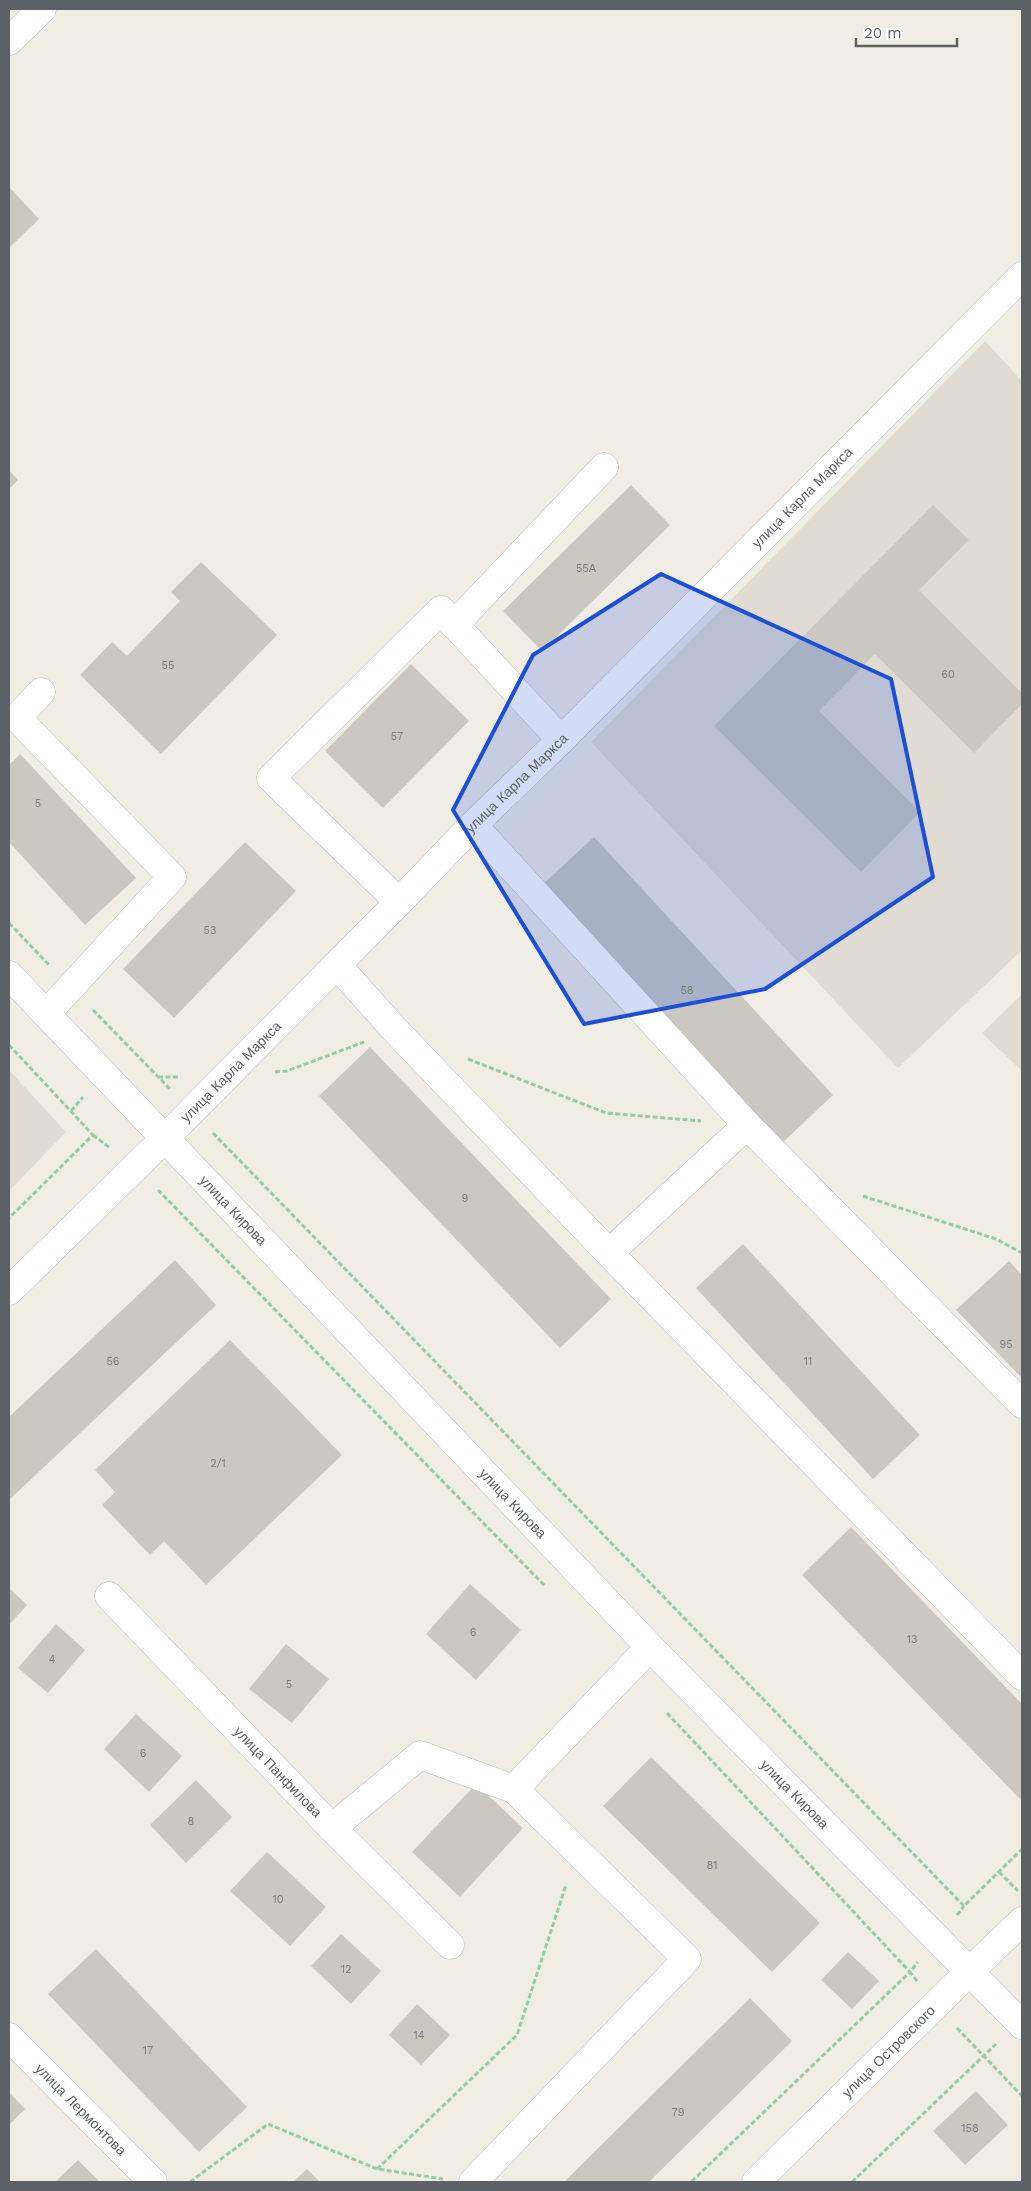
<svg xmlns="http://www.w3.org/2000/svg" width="1031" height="2191" viewBox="0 0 1031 2191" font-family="'Work Sans',sans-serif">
  <rect width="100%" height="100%" fill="#f0ede5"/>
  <path fill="#e0dcd3" d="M 985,341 L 1022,381 L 1022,950 L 898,1068 L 591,742 Z
    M 1022,994 L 1022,1071 L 982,1033 Z
    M 9,1070 L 66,1132 L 9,1191 Z"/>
  <path fill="#cbc8c2" d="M 9,187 L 39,219 L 9,248 Z
    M 9,470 L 18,480 L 9,489 Z
    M 631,485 L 670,525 L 542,651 L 503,611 Z
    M 933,505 L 969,540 L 919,590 L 1022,693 L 1022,704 L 974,753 L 875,654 L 819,711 L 920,812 L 861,872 L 714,726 Z
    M 201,562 L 277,635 L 161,754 L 80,675 L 112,642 L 127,656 L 180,601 L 171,592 Z
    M 411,664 L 469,721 L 383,808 L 325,751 Z
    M 20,754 L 136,878 L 85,925 L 9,842 L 9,765 Z
    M 594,837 L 833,1095 L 781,1144 L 541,886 Z
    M 245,842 L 296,891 L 174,1018 L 123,969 Z
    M 370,1047 L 611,1299 L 560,1348 L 319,1096 Z
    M 743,1244 L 920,1435 L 873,1479 L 696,1288 Z
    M 175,1260 L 216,1305 L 9,1500 L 9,1417 Z
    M 1009,1261 L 1022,1275 L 1022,1378 L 956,1310 Z
    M 230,1340 L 342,1455 L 206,1585 L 164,1541 L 150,1555 L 102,1505 L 115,1492 L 95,1470 Z
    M 851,1527 L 1022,1704 L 1022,1797 L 1020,1799 L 802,1575 Z
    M 470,1584 L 521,1630 L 476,1680 L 426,1634 Z
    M 9,1588 L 27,1605 L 9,1625 Z
    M 56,1624 L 85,1650 L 48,1693 L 18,1668 Z
    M 286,1644 L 329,1679 L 292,1723 L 249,1689 Z
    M 136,1714 L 182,1756 L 149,1792 L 104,1749 Z
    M 651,1757 L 820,1923 L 772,1972 L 603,1806 Z
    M 196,1780 L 232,1817 L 186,1863 L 150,1825 Z
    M 476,1784 L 523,1828 L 460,1897 L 412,1852 Z
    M 267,1852 L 326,1907 L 290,1946 L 230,1891 Z
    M 341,1934 L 381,1971 L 351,2004 L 311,1966 Z
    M 96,1949 L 247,2107 L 199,2152 L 48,1994 Z
    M 848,1952 L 879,1981 L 852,2009 L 821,1980 Z
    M 750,1998 L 792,2041 L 649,2182 L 564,2182 Z
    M 417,2004 L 450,2035 L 421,2065 L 389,2035 Z
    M 976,2091 L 1008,2125 L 965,2165 L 933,2131 Z
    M 9,2092 L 25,2109 L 9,2125 Z
    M 78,2160 L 100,2182 L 55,2182 Z
    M 307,2169 L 320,2182 L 293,2182 Z"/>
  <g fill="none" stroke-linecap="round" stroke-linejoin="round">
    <defs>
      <g id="minor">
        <path d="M 9,41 L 42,9"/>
        <path d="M 454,625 L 604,467"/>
        <path d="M 41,692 L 17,718 L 172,877 L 46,1014"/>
        <path d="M 473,825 L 747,1125 L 1022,1404"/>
        <path d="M 399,902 L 271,778 L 441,610 L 561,740"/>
        <path d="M 337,965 L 395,1030 L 609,1253 L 747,1125"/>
        <path id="s1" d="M 9,975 L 650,1647 L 1022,2025"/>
        <path d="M 609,1253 L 1022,1676"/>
        <path id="s2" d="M 9,1291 L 165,1138 L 399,902 L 473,825 L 561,740 L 1022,276"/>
        <path id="s3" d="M 109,1596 L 332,1828 L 450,1945"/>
        <path d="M 332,1828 L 420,1755 L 514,1789 L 650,1647"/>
        <path id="s4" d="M 9,2037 L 153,2182"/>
        <path d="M 473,2182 L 687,1959 L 514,1789"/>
        <path id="s5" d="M 756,2182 L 969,1972 L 1022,1921"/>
      </g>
    </defs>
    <use href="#minor" stroke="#b8bbbf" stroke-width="29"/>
    <path stroke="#99caa6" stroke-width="3" stroke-dasharray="5 2.5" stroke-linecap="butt" d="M 9,923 L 50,966
      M 93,1010 L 170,1089
      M 9,1045 L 93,1135 L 9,1218
      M 468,1059 L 606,1113 L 701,1121
      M 275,1072 L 287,1071 L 364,1042
      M 158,1077 L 179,1077
      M 71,1111 L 83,1097
      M 213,1133 L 964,1906 L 1022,1849
      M 93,1135 L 110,1148
      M 158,1190 L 545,1586
      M 863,1196 L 996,1239 L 1022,1253
      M 667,1713 L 910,1972 L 691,2182
      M 999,1872 L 1018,1891
      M 957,1915 L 964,1906
      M 917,1981 L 910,1972 L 918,1962
      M 957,2028 L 1022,2096
      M 377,2169 L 517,2035 L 566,1885
      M 190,2182 L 268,2124 L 377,2169 L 443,2179
      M 852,2182 L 996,2044"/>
    <use href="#minor" stroke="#fff" stroke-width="28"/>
  </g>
  <path fill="#1d4ed8" fill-opacity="0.2" stroke="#1d4ed8" stroke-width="4" stroke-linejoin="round" d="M 661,574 L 891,679 L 933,877 L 765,989 L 584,1024 L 453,810 L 533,655 Z"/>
  <g text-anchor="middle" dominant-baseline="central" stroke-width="4.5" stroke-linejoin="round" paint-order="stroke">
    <g font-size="11" fill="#787b7d">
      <text x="586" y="568">55А</text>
      <text x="168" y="665">55</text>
      <text x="948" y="674">60</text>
      <text x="397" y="736">57</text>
      <text x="38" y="803">5</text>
      <text x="210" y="930">53</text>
      <text x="687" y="990">58</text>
      <text x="465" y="1198">9</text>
      <text x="1006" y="1344">95</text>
      <text x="113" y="1361">56</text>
      <text x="808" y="1361">11</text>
      <text x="218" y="1463">2/1</text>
      <text x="473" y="1632">6</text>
      <text x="912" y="1639">13</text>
      <text x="52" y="1659">4</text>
      <text x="289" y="1684">5</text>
      <text x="143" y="1753">6</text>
      <text x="191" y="1821">8</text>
      <text x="712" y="1865">81</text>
      <text x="278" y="1899">10</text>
      <text x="346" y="1969">12</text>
      <text x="419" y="2035">14</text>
      <text x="148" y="2050">17</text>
      <text x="678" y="2112">79</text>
      <text x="970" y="2128">158</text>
    </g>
    <g font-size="14" fill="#5d6166" stroke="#fff">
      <text stroke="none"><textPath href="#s2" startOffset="1122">улица Карла Маркса</textPath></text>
      <text stroke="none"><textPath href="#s2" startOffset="718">улица Карла Маркса</textPath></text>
      <text stroke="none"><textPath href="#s2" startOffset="312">улица Карла Маркса</textPath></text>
      <text stroke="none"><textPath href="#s1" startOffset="325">улица Кирова</textPath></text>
      <text stroke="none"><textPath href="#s1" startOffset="730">улица Кирова</textPath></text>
      <text stroke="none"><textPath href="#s3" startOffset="244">улица Панфилова</textPath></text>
      <text stroke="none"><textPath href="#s1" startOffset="1135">улица Кирова</textPath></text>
      <text stroke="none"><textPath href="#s5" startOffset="186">улица Островского</textPath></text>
      <text stroke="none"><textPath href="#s4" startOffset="102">улица Лермонтова</textPath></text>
    </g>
  </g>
  <rect width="1031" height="2191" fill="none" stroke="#5d6166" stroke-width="20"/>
  <path d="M856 38v8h101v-8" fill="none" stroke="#5d6166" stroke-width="2.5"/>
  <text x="864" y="38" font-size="15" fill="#5d6166" stroke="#ffffff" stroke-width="4" paint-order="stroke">20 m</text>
</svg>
